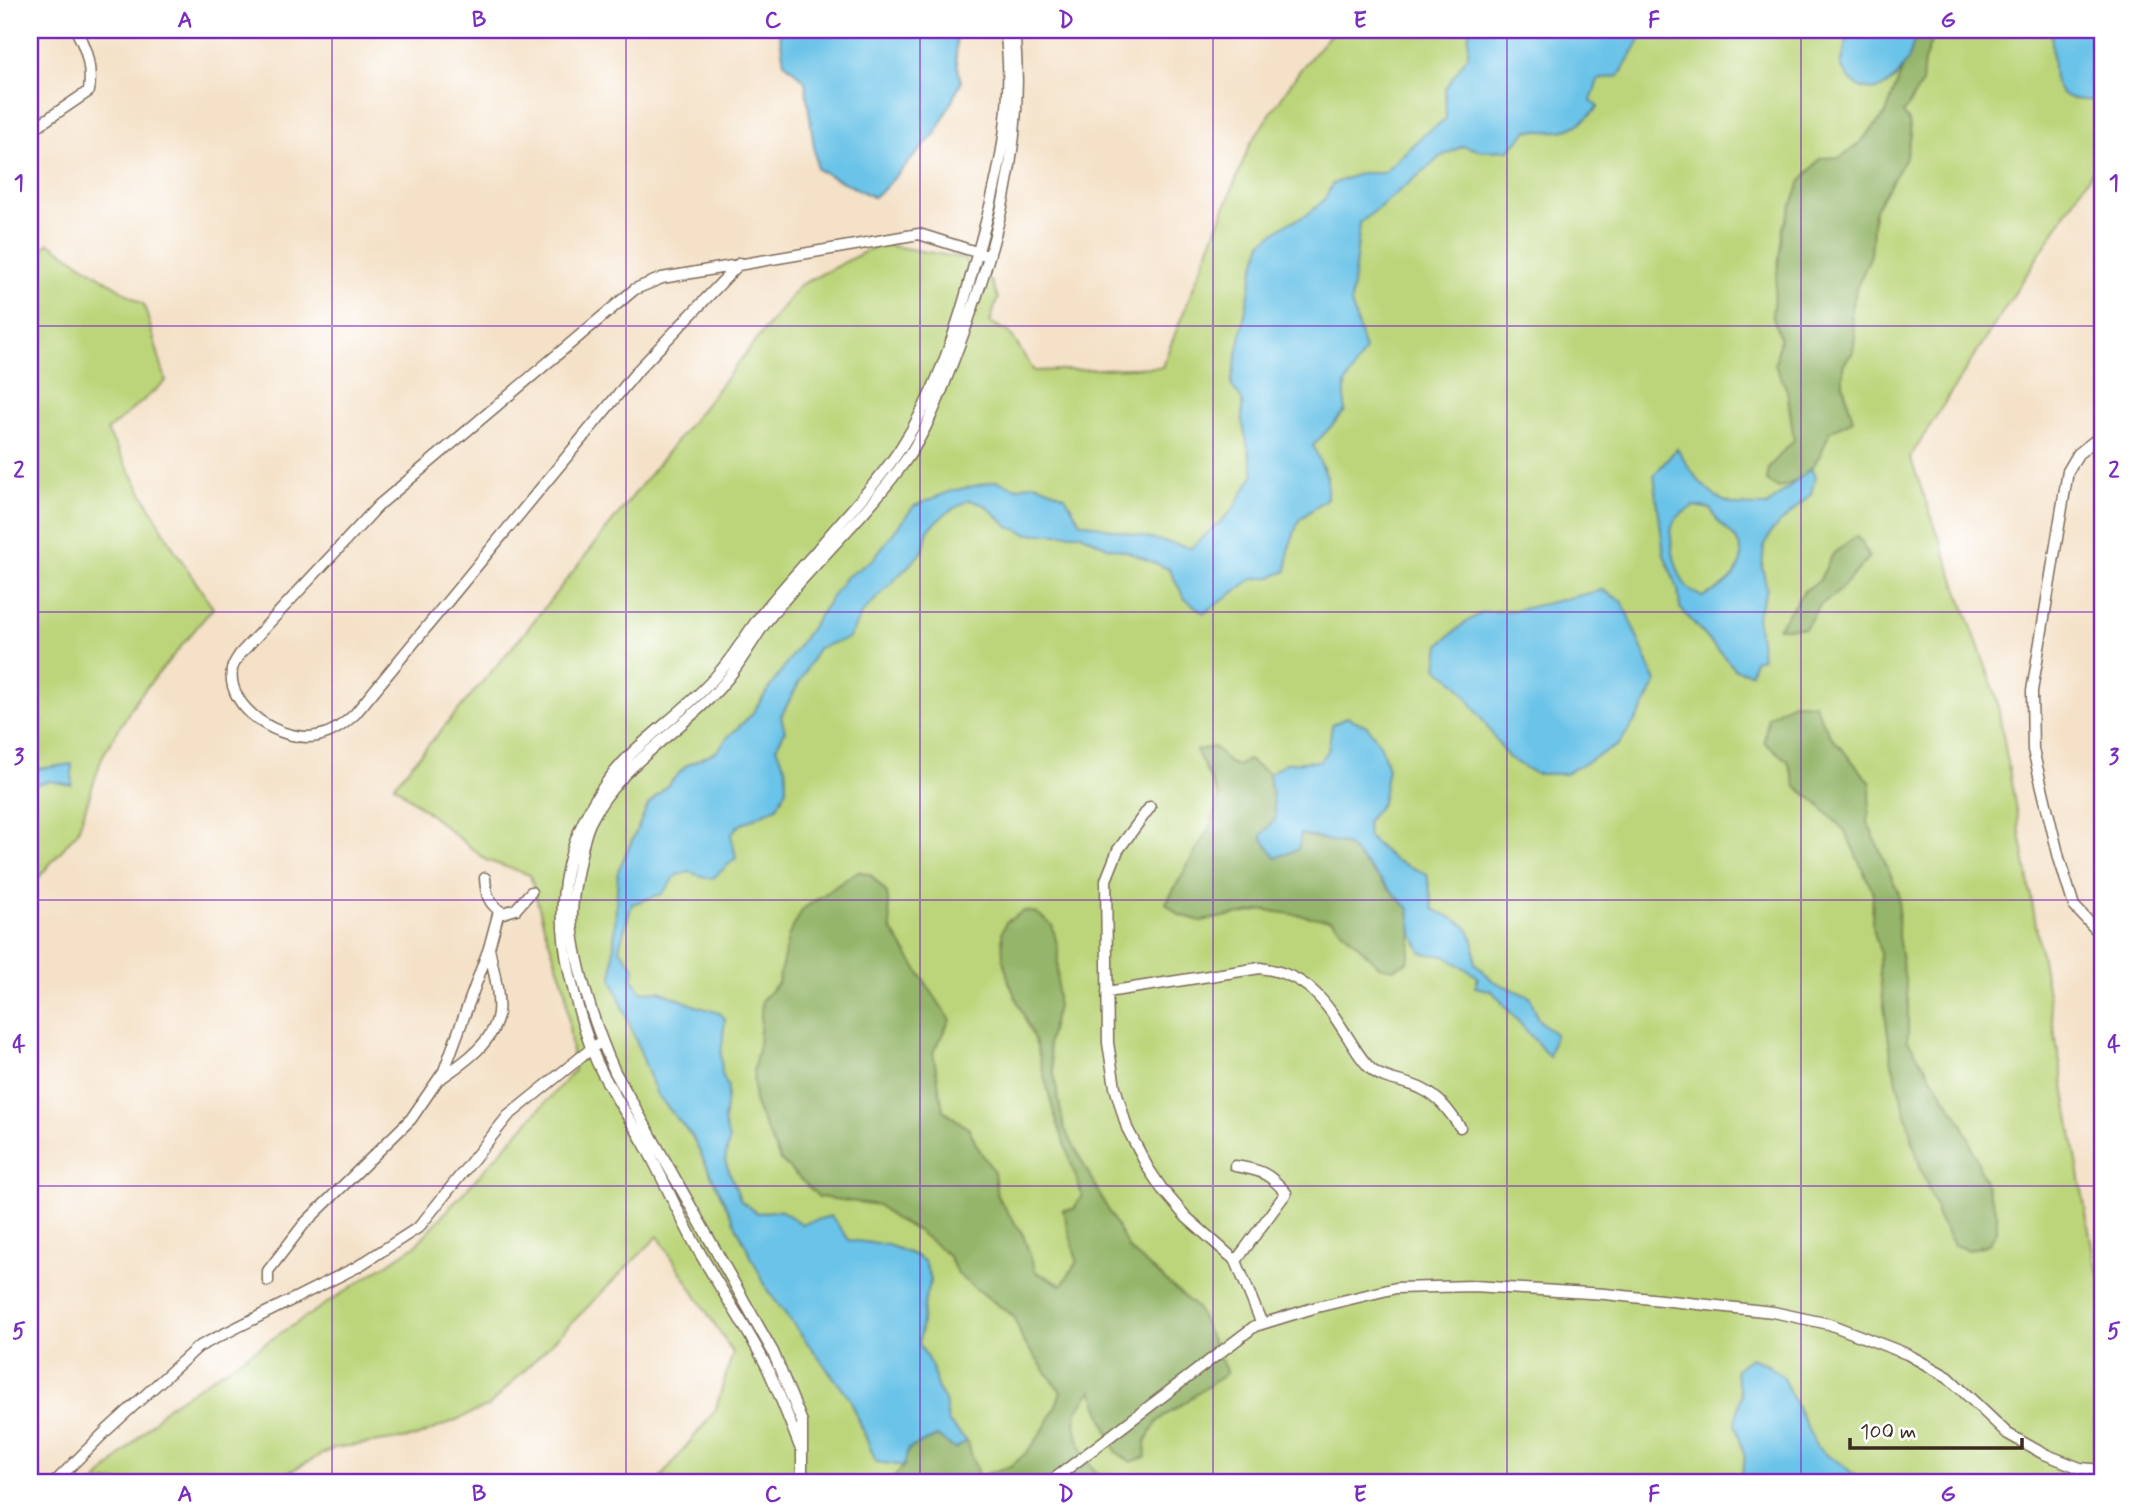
<svg xmlns="http://www.w3.org/2000/svg" width="2133" height="1512" viewBox="0 0 2133 1512" font-family="Mynerve,sans-serif">
  <rect width="100%" height="100%" fill="#fff"/>
  <filter id="ink" filterUnits="userSpaceOnUse"><feTurbulence type="fractalNoise" baseFrequency=".0143" numOctaves="2"/><feDisplacementMap in="SourceGraphic" scale="14" xChannelSelector="R" yChannelSelector="G"/><feConvolveMatrix kernelMatrix="1 2 1 2 8 2 1 2 1" color-interpolation-filters="sRGB"/></filter>
  <filter id="wash" filterUnits="userSpaceOnUse"><feTurbulence type="fractalNoise" baseFrequency=".00686" numOctaves="4" result="noise"/><feDisplacementMap in="SourceGraphic" scale="28" xChannelSelector="R" yChannelSelector="G"/><feGaussianBlur stdDeviation="1.57" result="paint"/><feColorMatrix in="noise" values="0 0 0 0 0 0 0 0 0 0 0 0 0 0 0 0 0 1.4 0 .05"/><feComposite in="paint" operator="in"/></filter>
  <g filter="url(#wash)">
    <rect width="100%" height="100%" fill="#f4e1c7"/>
    <path fill="#bcd57a" stroke="#7c804c" stroke-width="2" d="M 1334,30 L 2103,30 L 2103,134 L 2099,161 L 1910,457 L 1996,695 L 2094,1259 L 2103,1282 L 2103,1482 L 657,1482 L 715,1411 L 733,1353 L 658,1236 L 489,1406 L 416,1437 L 334,1448 L 270,1482 L 96,1482 L 167,1407 L 415,1246 L 574,1071 L 565,988 L 544,926 L 530,875 L 486,860 L 394,785 L 521,637 L 800,285 L 880,244 L 962,258 L 992,282 L 998,298 L 990,322 L 1010,333 L 1034,371 L 1162,367 L 1250,144 L 1300,70 Z
      M 49,243 L 144,305 L 166,381 L 107,431 L 174,549 L 213,608 L 136,700 L 102,757 L 78,831 L 30,888 L 30,259 Z"/>
    <path fill="#95b66a" stroke="#687044" stroke-width="2" d="M 1917,30 L 1935,30 L 1924,61 L 1922,83 L 1903,114 L 1909,121 L 1911,135 L 1905,159 L 1874,211 L 1871,255 L 1856,289 L 1851,314 L 1855,337 L 1853,352 L 1843,365 L 1843,384 L 1853,420 L 1830,431 C 1820,460 1809,480 1778,488 L 1767,481 L 1769,467 L 1794,440 L 1787,390 L 1775,365 L 1780,339 L 1772,314 L 1783,227 L 1801,181 L 1821,158 L 1841,157 L 1859,144 L 1886,113 Z
      M 1856,536 L 1862,542 L 1869,558 L 1836,594 L 1820,605 L 1805,628 L 1778,628 L 1804,591 L 1819,581 L 1833,554 Z
      M 1793,703 L 1814,704 L 1830,735 L 1871,783 L 1868,823 L 1899,894 L 1898,936 L 1908,999 L 1908,1041 L 1962,1123 L 1970,1142 L 1997,1213 L 1997,1231 L 1989,1244 L 1968,1250 L 1954,1245 L 1940,1221 L 1918,1160 L 1892,1063 L 1879,971 L 1880,952 L 1872,925 L 1873,892 L 1845,831 L 1815,801 L 1796,787 L 1788,761 L 1764,742 L 1768,717 Z
      M 1214,747 L 1229,763 L 1237,766 L 1248,760 L 1269,774 L 1276,818 L 1301,834 L 1347,845 L 1409,909 L 1412,933 L 1408,962 L 1393,969 L 1379,966 L 1332,920 L 1264,910 L 1201,921 L 1179,915 L 1166,903 L 1212,823 L 1219,797 L 1196,750 Z
      M 858,871 L 871,875 L 887,893 L 891,929 L 950,1020 L 933,1052 L 943,1110 L 969,1129 L 977,1146 L 994,1172 L 997,1196 L 1023,1235 L 1036,1272 L 1062,1285 L 1077,1261 L 1063,1210 L 1074,1209 L 1082,1195 L 1053,1110 L 1036,1044 L 1009,982 L 1003,959 L 1002,932 L 1006,922 L 1024,911 L 1037,913 L 1052,925 L 1058,948 L 1057,1006 L 1048,1043 L 1064,1128 L 1129,1249 L 1197,1308 L 1227,1373 L 1158,1421 L 1145,1442 L 1146,1457 L 1131,1462 L 1116,1452 L 1092,1390 C 1088,1397 1080,1405 1077,1413 C 1070,1434 1090,1470 1106,1482 L 889,1482 L 904,1466 L 908,1449 L 938,1436 L 955,1449 L 967,1441 L 979,1478 C 991,1469 999,1472 1010,1466 C 1034,1451 1052,1418 1061,1392 L 1023,1341 L 1014,1317 L 963,1279 L 956,1271 L 948,1255 L 918,1231 L 893,1218 L 878,1205 L 819,1197 L 780,1160 L 755,1105 L 753,1071 L 759,1045 L 762,1000 L 778,983 L 789,934 L 803,909 Z"/>
    <path fill="#6bc3e8" stroke="#537683" stroke-width="2" fill-rule="evenodd" d="M 779,30 L 957,30 L 956,57 L 961,82 L 936,133 L 881,192 L 873,197 L 817,169 L 805,81 L 784,62 Z
      M 1469,30 L 1646,30 L 1619,76 L 1598,80 L 1591,101 L 1598,107 C 1573,134 1562,133 1528,130 L 1509,150 L 1483,151 L 1463,146 L 1442,156 L 1360,223 L 1351,303 L 1365,350 L 1345,385 L 1345,411 L 1313,446 L 1327,477 L 1327,498 L 1299,520 L 1289,548 L 1287,571 L 1271,577 L 1253,579 L 1204,613 L 1185,599 L 1169,569 L 1126,551 L 1107,547 L 1081,534 L 1028,534 L 1009,527 L 985,505 L 969,500 L 946,513 L 928,530 L 923,551 L 862,613 L 849,638 L 818,648 L 781,716 L 785,731 L 776,748 L 786,768 L 786,790 L 777,807 L 738,826 L 731,835 L 736,858 L 712,879 L 689,872 L 677,875 L 662,894 L 632,904 L 619,948 L 635,968 L 632,978 L 642,992 L 660,991 L 696,1006 L 720,1013 L 725,1019 L 721,1055 L 722,1074 L 728,1087 L 724,1122 L 729,1140 L 725,1161 L 741,1201 L 757,1213 L 780,1210 L 802,1224 L 831,1216 L 849,1240 L 888,1245 L 914,1255 L 924,1261 L 931,1280 L 926,1293 L 919,1343 L 932,1367 L 937,1387 L 945,1400 L 948,1422 L 967,1441 L 955,1449 L 937,1436 L 908,1449 L 904,1466 L 876,1462 L 850,1399 L 768,1291 L 692,1136 L 657,1095 L 612,979 L 618,871 L 648,805 L 687,765 L 717,751 L 728,737 L 751,715 L 845,578 L 873,559 L 914,506 L 951,491 L 997,481 L 1017,488 L 1035,483 L 1065,496 L 1080,522 L 1191,548 L 1232,511 L 1254,474 L 1242,421 L 1242,400 L 1231,385 L 1254,268 L 1262,242 L 1286,224 L 1307,215 L 1325,199 L 1332,184 L 1361,173 L 1383,173 L 1422,136 L 1446,119 L 1445,89 L 1468,55 Z
      M 1849,30 L 1917,30 C 1914,40 1912,52 1907,61 C 1889,94 1861,102 1841,66 Z
      M 2050,30 L 2103,30 L 2103,98 C 2096,102 2090,100 2082,100 C 2040,98 2058,57 2050,30 Z
      M 1677,448 C 1690,470 1706,497 1732,504 C 1742,507 1756,505 1767,506 L 1811,468 L 1815,477 L 1811,494 L 1771,532 L 1764,546 L 1762,567 L 1767,589 L 1757,616 L 1762,658 L 1754,660 L 1751,673 L 1736,670 L 1680,608 L 1678,589 L 1664,555 L 1654,475 ZM 1694,506 L 1711,509 C 1719,529 1725,524 1735,538 C 1754,565 1726,587 1702,597 C 1698,594 1692,592 1688,588 C 1677,576 1667,540 1673,524 C 1676,516 1687,510 1694,506 Z
      M 1602,590 L 1622,601 L 1656,682 L 1642,711 L 1618,745 L 1565,774 L 1536,774 L 1508,757 L 1458,685 L 1437,667 L 1440,644 L 1463,624 L 1483,612 L 1518,610 Z
      M 1347,717 L 1367,726 L 1381,746 L 1388,768 L 1382,803 L 1367,821 L 1368,837 L 1394,860 L 1427,874 L 1433,909 C 1464,924 1476,924 1475,963 L 1493,981 L 1530,997 L 1538,1019 L 1555,1034 L 1549,1057 L 1492,991 L 1475,987 L 1478,977 L 1445,956 L 1422,953 L 1412,933 L 1409,909 L 1347,845 L 1301,834 L 1298,849 L 1276,858 L 1261,836 L 1276,818 L 1269,774 L 1285,763 L 1320,761 L 1328,751 L 1332,725 Z
      M 72,764 L 72,785 L 49,781 L 30,786 L 30,770 Z
      M 1750,1358 L 1765,1363 L 1782,1376 L 1816,1446 L 1825,1454 L 1842,1464 L 1862,1482 L 1740,1482 L 1745,1458 L 1735,1423 L 1741,1395 L 1735,1370 Z"/>
  </g>
  <g filter="url(#ink)">
    <g fill="none" stroke-linecap="round" stroke-linejoin="round">
      <defs>
        <path id="minor" d="M 30,131 L 89,91 C 92,68 87,50 76,30
          M 740,263 L 639,369 L 355,714 C 344,724 333,733 317,736 C 283,743 226,710 232,669 C 233,664 237,659 240,654 L 379,505 L 635,289 L 662,278 L 919,234 L 989,256
          M 2103,434 L 2078,454 L 2068,471 L 2032,691 L 2033,750 L 2059,858 L 2074,906 L 2103,937
          M 1150,807 L 1118,850 L 1106,880 L 1108,1043 L 1115,1087 L 1127,1128 L 1148,1168 L 1162,1189 L 1186,1217 L 1236,1261 L 1262,1324
          M 485,878 C 486,894 488,904 503,913 L 516,909 L 531,892
          M 1107,992 L 1260,968 C 1308,974 1325,1001 1349,1039 C 1356,1050 1362,1061 1372,1070 C 1385,1081 1407,1081 1422,1089 C 1440,1098 1449,1111 1460,1127
          M 441,1078 C 462,1064 495,1042 498,1013 C 500,992 493,969 489,948
          M 1235,1166 C 1261,1170 1269,1173 1286,1193 L 1236,1261
          M 268,1281 L 268,1271 L 304,1224 L 411,1119 L 444,1071 L 489,948 L 499,911
          M 800,1447 C 789,1420 779,1392 766,1365 C 745,1324 718,1286 696,1246 C 678,1213 663,1178 645,1145 C 629,1116 609,1090 596,1060 C 581,1024 565,967 563,927 C 559,861 586,798 633,752 C 663,724 696,701 722,669 C 734,655 744,638 755,623 C 774,597 797,573 818,549 C 843,518 879,482 900,449 C 936,394 956,332 973,269 C 995,193 1017,110 1005,30
          M 55,1482 L 107,1430 L 198,1347 L 357,1267 L 419,1227 L 508,1116 L 596,1045
          M 802,1482 L 802,1422 L 773,1352 L 615,1072 C 596,1030 576,969 572,923 C 571,903 575,883 579,864 C 582,850 584,836 590,823 C 621,759 687,730 729,677 C 743,659 753,640 766,622 C 809,567 862,520 903,464 C 927,432 941,393 955,356 C 995,252 1027,142 1014,30
          M 1050,1482 L 1255,1326 L 1317,1307 L 1396,1288 L 1474,1286 L 1605,1294 L 1773,1312 L 1829,1324 L 1907,1354 L 1948,1377 L 2008,1434 L 2042,1453 L 2080,1468 L 2103,1470"/>
      </defs>
      <use href="#minor" stroke="#7c6a59" stroke-width="13"/>
      <use href="#minor" stroke="#fff" stroke-width="10"/>
    </g>
  </g>
  <path fill="none" stroke="#7b2cbf" stroke-width="2" stroke-opacity="0.55" d="M 332,30 L 332,1482M 626,30 L 626,1482M 920,30 L 920,1482M 1213,30 L 1213,1482M 1507,30 L 1507,1482M 1801,30 L 1801,1482M 30,326 L 2103,326M 30,612 L 2103,612M 30,900 L 2103,900M 30,1186 L 2103,1186"/>
  <rect width="2133" height="1512" fill="none" stroke="#fff" stroke-width="77"/>
  <path d="M1850 1438v10h172v-10" fill="none" stroke="#3b2a1e" stroke-width="3.5"/>
  <text x="1860" y="1438" font-size="21" fill="#3b2a1e" stroke="#ffffff" stroke-width="5" paint-order="stroke">100 m</text>
  <rect x="38" y="38" width="2056" height="1436" fill="none" stroke="#7b2cbf" stroke-width="2.5"/>
  <g font-size="23" text-anchor="middle" font-weight="bold" fill="#7b2cbf">
    <text x="185" y="27">A</text>
    <text x="479" y="27">B</text>
    <text x="773" y="27">C</text>
    <text x="1066" y="27">D</text>
    <text x="1360" y="27">E</text>
    <text x="1654" y="27">F</text>
    <text x="1948" y="27">G</text>
    <text x="19" y="190">1</text>
    <text x="2114" y="190">1</text>
    <text x="19" y="477">2</text>
    <text x="2114" y="477">2</text>
    <text x="19" y="764">3</text>
    <text x="2114" y="764">3</text>
    <text x="19" y="1051">4</text>
    <text x="2114" y="1051">4</text>
    <text x="19" y="1338">5</text>
    <text x="2114" y="1338">5</text>
    <text x="185" y="1501">A</text>
    <text x="479" y="1501">B</text>
    <text x="773" y="1501">C</text>
    <text x="1066" y="1501">D</text>
    <text x="1360" y="1501">E</text>
    <text x="1654" y="1501">F</text>
    <text x="1948" y="1501">G</text>
  </g>
</svg>
